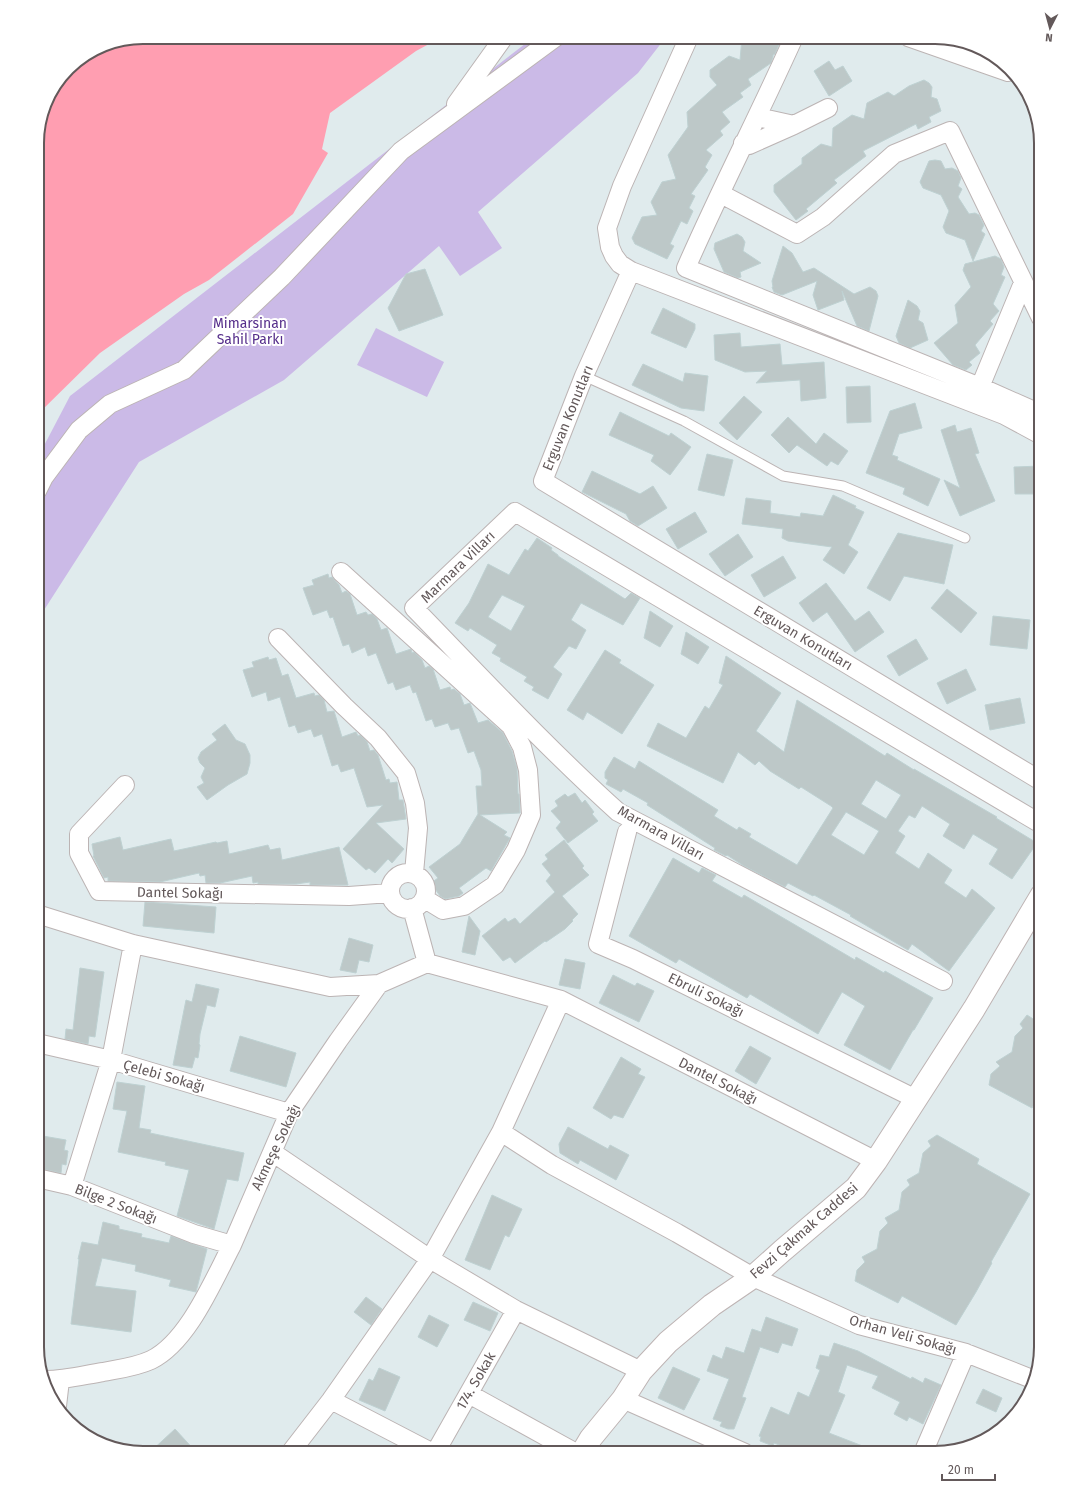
<svg xmlns="http://www.w3.org/2000/svg" width="1078" height="1490" viewBox="0 0 1078 1490" font-family="'Fira Sans',sans-serif">
  <rect width="100%" height="100%" fill="#e0ebed"/>
  <path fill="#cbbae7" d="M 534,37 L 666,37 L 638,73 L 478,212 L 502,248 L 460,276 L 439,246 L 284,380 L 139,462 L 37,621 L 37,459 L 70,396 Z
    M 376,328 L 444,362 L 427,397 L 357,365 Z"/>
  <path fill="#ff9eb1" d="M 143,37 L 442,37 L 416,51 L 330,113 L 322,149 L 328,153 L 293,214 L 209,280 L 184,294 L 100,353 L 37,415 L 37,136 L 48,96 L 73,63 L 103,45 Z"/>
  <path fill="#bdc8c8" stroke="#bed1d2" fill-rule="evenodd" d="M 742,37 L 777,37 L 780,42 L 775,54 L 773,55 L 773,57 L 771,63 L 748,79 L 751,85 L 740,93 L 743,97 L 722,112 L 730,122 L 720,131 L 723,135 L 706,150 L 712,155 L 705,167 L 708,170 L 691,194 L 695,196 L 689,208 L 693,211 L 687,224 L 681,221 L 670,244 L 674,246 L 667,259 L 635,244 L 632,238 L 642,217 L 657,215 L 651,202 L 662,182 L 676,179 L 668,155 L 688,127 L 687,112 L 717,85 L 710,77 L 710,70 L 729,56 L 740,60 Z
    M 829,61 L 835,70 L 843,66 L 852,81 L 829,96 L 814,71 Z
    M 924,80 L 929,83 L 932,87 L 931,97 L 937,99 L 941,111 L 929,117 L 931,122 L 918,129 L 916,124 L 863,151 L 866,156 L 834,180 L 837,183 L 806,209 L 808,211 L 796,220 L 774,192 L 774,185 L 802,164 L 802,158 L 821,144 L 832,147 L 833,128 L 852,115 L 864,119 L 867,103 L 888,92 L 894,96 L 909,86 Z
    M 935,160 L 941,161 L 945,169 L 952,168 L 958,171 L 961,178 L 958,186 L 962,189 L 958,197 L 969,214 L 975,213 L 979,215 L 984,225 L 981,231 L 985,234 L 973,261 L 965,240 L 946,233 L 943,227 L 949,211 L 941,195 L 923,188 L 920,182 L 929,161 Z
    M 737,234 L 742,237 L 745,242 L 743,251 L 761,263 L 740,272 L 741,277 L 738,278 L 724,272 L 714,249 L 715,243 Z
    M 783,246 L 792,253 L 803,272 L 814,268 L 854,294 L 870,287 L 876,291 L 878,296 L 869,331 L 857,326 L 842,291 L 844,300 L 818,310 L 813,295 L 817,281 L 782,295 L 774,292 L 772,287 L 773,287 L 772,281 Z
    M 995,256 L 1001,259 L 1004,267 L 1001,275 L 1005,277 L 993,304 L 999,311 L 990,321 L 993,324 L 975,345 L 980,353 L 969,362 L 972,365 L 966,370 L 953,365 L 934,343 L 958,323 L 955,305 L 971,287 L 963,270 L 965,264 Z
    M 425,269 L 443,315 L 399,331 L 388,308 L 406,274 Z
    M 908,300 L 917,306 L 920,311 L 918,320 L 923,323 L 928,340 L 910,348 L 899,343 L 896,336 Z
    M 663,308 L 695,324 L 695,329 L 686,348 L 651,333 Z
    M 740,333 L 741,347 L 780,344 L 782,365 L 824,362 L 826,398 L 801,401 L 800,380 L 756,383 L 767,371 L 745,372 L 715,360 L 714,335 Z
    M 643,364 L 683,382 L 685,373 L 708,376 L 704,411 L 681,408 L 632,385 Z
    M 870,386 L 871,422 L 847,423 L 846,387 Z
    M 744,396 L 762,412 L 737,440 L 719,423 Z
    M 915,403 L 922,428 L 899,434 L 892,455 L 898,457 L 897,460 L 940,479 L 928,506 L 903,494 L 905,488 L 866,473 L 890,411 Z
    M 620,412 L 669,436 L 671,433 L 691,447 L 670,475 L 651,461 L 654,455 L 609,435 Z
    M 788,417 L 816,444 L 824,433 L 848,451 L 838,465 L 831,461 L 827,466 L 797,445 L 789,453 L 771,435 Z
    M 955,425 L 957,432 L 971,428 L 979,453 L 975,454 L 995,501 L 960,516 L 944,480 L 960,488 L 941,430 Z
    M 707,454 L 733,460 L 724,496 L 698,490 Z
    M 1041,466 L 1041,494 L 1015,494 L 1014,467 Z
    M 592,471 L 640,494 L 653,486 L 667,508 L 638,526 L 630,521 L 626,514 L 582,492 Z
    M 833,495 L 856,506 L 855,508 L 864,512 L 848,545 L 858,552 L 844,574 L 823,560 L 832,547 L 788,541 L 782,538 L 783,529 L 742,524 L 746,498 L 771,501 L 770,513 L 800,517 L 801,513 L 823,516 Z
    M 695,512 L 707,532 L 678,549 L 666,529 Z
    M 898,533 L 953,545 L 944,584 L 904,576 L 890,601 L 867,588 Z
    M 738,534 L 753,557 L 725,576 L 709,554 Z
    M 537,538 L 552,548 L 551,550 L 558,555 L 558,556 L 625,599 L 631,593 L 640,598 L 623,625 L 581,603 L 571,620 L 586,630 L 576,649 L 569,646 L 553,667 L 562,674 L 548,699 L 532,690 L 534,687 L 524,681 L 527,677 L 500,661 L 501,658 L 492,653 L 497,645 L 470,628 L 468,631 L 455,623 L 469,603 L 488,564 L 509,575 L 525,549 L 528,551 ZM 502,595 L 525,606 L 511,631 L 488,617 Z
    M 783,556 L 796,578 L 764,597 L 751,575 Z
    M 328,574 L 329,578 L 332,577 L 339,585 L 342,593 L 346,591 L 350,594 L 357,615 L 366,612 L 368,615 L 372,614 L 377,619 L 381,630 L 387,628 L 396,654 L 411,649 L 412,653 L 414,652 L 422,660 L 425,668 L 429,666 L 433,669 L 440,690 L 450,687 L 451,690 L 454,689 L 460,694 L 464,705 L 470,703 L 478,723 L 488,720 L 503,733 L 512,751 L 517,768 L 518,794 L 519,794 L 520,813 L 480,815 L 507,832 L 504,835 L 510,838 L 491,871 L 486,868 L 459,888 L 463,893 L 459,896 L 445,899 L 440,896 L 431,883 L 438,878 L 429,867 L 460,844 L 478,814 L 476,786 L 482,786 L 481,770 L 474,751 L 468,753 L 459,728 L 451,730 L 448,723 L 435,727 L 432,719 L 426,721 L 416,692 L 413,693 L 410,685 L 396,690 L 393,682 L 388,684 L 376,653 L 368,656 L 365,647 L 352,653 L 349,644 L 343,646 L 333,617 L 330,618 L 327,610 L 313,615 L 303,588 L 314,585 L 312,580 Z
    M 826,583 L 855,621 L 869,611 L 884,632 L 855,652 L 827,612 L 813,622 L 799,603 Z
    M 947,589 L 977,613 L 961,633 L 931,608 Z
    M 650,611 L 673,626 L 660,647 L 644,638 Z
    M 993,616 L 1030,620 L 1027,649 L 990,645 Z
    M 686,632 L 709,647 L 698,664 L 681,654 Z
    M 916,639 L 928,659 L 899,676 L 887,656 Z
    M 605,650 L 621,660 L 619,663 L 654,685 L 622,734 L 587,712 L 583,720 L 567,710 Z
    M 726,656 L 781,693 L 756,731 L 784,752 L 797,700 L 885,756 L 887,753 L 914,770 L 914,769 L 997,817 L 996,818 L 1037,843 L 1012,879 L 989,864 L 998,849 L 973,834 L 964,849 L 943,836 L 950,824 L 922,806 L 915,818 L 909,815 L 898,831 L 905,836 L 895,853 L 919,869 L 928,853 L 952,870 L 944,883 L 966,898 L 972,889 L 995,908 L 949,971 L 912,944 L 908,950 L 850,916 L 851,915 L 814,895 L 813,896 L 788,883 L 785,887 L 744,866 L 727,855 L 726,856 L 714,850 L 715,848 L 647,805 L 648,803 L 623,789 L 621,792 L 606,784 L 608,780 L 605,778 L 605,772 L 614,757 L 635,769 L 639,761 L 718,810 L 714,816 L 737,830 L 739,827 L 751,834 L 749,837 L 797,865 L 833,808 L 831,806 L 801,787 L 799,789 L 770,771 L 759,761 L 755,765 L 738,752 L 723,783 L 647,746 L 658,723 L 686,738 L 705,706 L 709,709 L 723,685 L 719,683 ZM 876,780 L 901,795 L 886,819 L 861,804 ZM 846,812 L 879,831 L 864,855 L 831,835 Z
    M 268,657 L 269,660 L 276,658 L 282,676 L 288,674 L 296,698 L 314,693 L 315,696 L 319,695 L 324,700 L 327,712 L 334,711 L 342,737 L 356,732 L 358,736 L 360,735 L 367,742 L 370,751 L 374,750 L 378,755 L 386,780 L 389,779 L 390,783 L 397,782 L 399,800 L 403,800 L 406,819 L 376,823 L 404,849 L 392,863 L 388,859 L 375,873 L 369,868 L 366,870 L 343,849 L 383,805 L 367,807 L 354,768 L 341,772 L 338,764 L 332,766 L 322,734 L 314,737 L 311,729 L 298,733 L 295,725 L 289,727 L 280,697 L 268,701 L 266,692 L 252,697 L 243,670 L 254,667 L 252,662 Z
    M 966,669 L 976,690 L 947,704 L 937,683 Z
    M 1020,698 L 1025,723 L 990,730 L 985,705 Z
    M 225,724 L 236,740 L 245,744 L 250,755 L 250,763 L 247,774 L 228,785 L 207,800 L 197,787 L 204,783 L 201,777 L 205,768 L 200,763 L 198,758 L 201,752 L 217,740 L 212,734 Z
    M 575,793 L 582,803 L 585,800 L 594,812 L 592,814 L 598,821 L 568,843 L 556,828 L 561,822 L 551,811 L 558,806 L 555,801 L 565,794 L 568,797 Z
    M 120,837 L 123,850 L 171,839 L 174,851 L 216,842 L 217,843 L 227,841 L 229,854 L 268,845 L 270,850 L 280,848 L 282,860 L 339,847 L 348,885 L 310,885 L 310,882 L 296,884 L 258,884 L 258,882 L 253,883 L 252,876 L 220,883 L 206,883 L 205,875 L 200,876 L 199,873 L 160,882 L 108,881 L 108,877 L 104,878 L 93,856 L 94,856 L 92,844 Z
    M 564,840 L 584,866 L 582,868 L 589,875 L 562,896 L 578,914 L 572,920 L 573,921 L 565,929 L 546,942 L 545,941 L 515,963 L 510,957 L 503,961 L 482,936 L 505,918 L 508,922 L 515,918 L 520,924 L 555,892 L 546,881 L 551,875 L 542,864 L 548,859 L 545,855 Z
    M 673,858 L 699,873 L 702,868 L 716,875 L 712,881 L 742,898 L 744,895 L 855,960 L 856,957 L 884,973 L 885,971 L 933,998 L 914,1030 L 913,1030 L 890,1070 L 844,1045 L 865,1006 L 842,992 L 818,1034 L 750,994 L 747,998 L 679,959 L 676,963 L 629,936 Z
    M 145,902 L 216,907 L 214,933 L 143,926 Z
    M 469,916 L 480,931 L 475,955 L 462,952 Z
    M 349,938 L 373,945 L 369,962 L 359,960 L 356,973 L 340,970 Z
    M 565,959 L 585,963 L 580,989 L 559,985 Z
    M 80,968 L 104,972 L 95,1037 L 89,1036 L 88,1044 L 65,1039 L 66,1029 L 73,1030 Z
    M 613,975 L 635,986 L 637,983 L 654,991 L 639,1022 L 599,1003 Z
    M 196,984 L 219,989 L 215,1007 L 207,1005 L 200,1034 L 199,1044 L 200,1045 L 198,1058 L 195,1057 L 192,1068 L 173,1065 L 186,1000 L 192,1002 Z
    M 1027,1015 L 1041,1024 L 1041,1092 L 1032,1108 L 989,1085 L 991,1074 L 1000,1066 L 996,1062 L 1012,1052 L 1015,1036 L 1023,1028 L 1020,1024 Z
    M 240,1036 L 296,1053 L 286,1087 L 230,1071 Z
    M 750,1046 L 771,1058 L 756,1084 L 735,1071 Z
    M 621,1057 L 641,1069 L 638,1074 L 645,1077 L 623,1118 L 614,1115 L 611,1119 L 593,1108 Z
    M 117,1082 L 145,1086 L 139,1128 L 151,1130 L 150,1133 L 244,1153 L 238,1181 L 227,1179 L 214,1229 L 177,1216 L 189,1170 L 165,1165 L 166,1162 L 118,1152 L 127,1111 L 113,1109 Z
    M 568,1127 L 608,1149 L 610,1145 L 629,1155 L 616,1180 L 580,1160 L 578,1164 L 560,1153 L 559,1144 Z
    M 37,1135 L 66,1140 L 64,1150 L 68,1151 L 66,1165 L 62,1164 L 61,1173 L 37,1168 Z
    M 937,1135 L 979,1159 L 977,1164 L 1030,1194 L 991,1262 L 992,1263 L 976,1292 L 956,1325 L 902,1296 L 898,1303 L 855,1281 L 857,1270 L 865,1262 L 862,1257 L 877,1249 L 880,1231 L 888,1223 L 885,1218 L 899,1210 L 902,1192 L 910,1185 L 907,1180 L 919,1173 L 923,1153 L 931,1146 L 928,1141 Z
    M 492,1195 L 522,1209 L 509,1237 L 505,1235 L 490,1270 L 465,1260 Z
    M 103,1222 L 119,1226 L 119,1229 L 142,1234 L 141,1237 L 169,1243 L 171,1236 L 207,1249 L 196,1292 L 169,1286 L 171,1280 L 135,1271 L 136,1265 L 102,1258 L 95,1286 L 136,1291 L 131,1332 L 71,1324 L 79,1259 L 78,1259 L 82,1242 L 98,1245 Z
    M 366,1297 L 382,1309 L 371,1325 L 354,1312 Z
    M 473,1302 L 498,1313 L 490,1331 L 464,1320 Z
    M 429,1315 L 449,1325 L 437,1347 L 418,1337 Z
    M 766,1317 L 798,1329 L 792,1346 L 782,1343 L 778,1353 L 760,1347 L 742,1397 L 746,1398 L 734,1429 L 728,1429 L 720,1426 L 722,1422 L 713,1419 L 729,1379 L 707,1371 L 713,1355 L 722,1359 L 726,1347 L 744,1353 L 752,1329 L 761,1332 Z
    M 834,1343 L 858,1351 L 911,1379 L 912,1377 L 923,1383 L 925,1378 L 941,1385 L 923,1424 L 909,1417 L 907,1421 L 894,1414 L 900,1402 L 872,1388 L 878,1376 L 847,1365 L 838,1392 L 845,1395 L 829,1433 L 878,1452 L 878,1453 L 801,1453 L 774,1443 L 773,1446 L 760,1441 L 761,1437 L 759,1436 L 771,1407 L 789,1415 L 798,1392 L 809,1397 L 820,1370 L 816,1368 L 820,1355 L 829,1357 Z
    M 673,1367 L 700,1379 L 684,1410 L 658,1398 Z
    M 379,1368 L 400,1377 L 385,1411 L 359,1400 L 369,1379 L 373,1381 Z
    M 983,1389 L 1002,1398 L 996,1412 L 976,1403 Z
    M 175,1429 L 197,1453 L 149,1453 Z"/>
  <g fill="none" stroke-linecap="round" stroke-linejoin="round">
    <defs>
      <path id="lane" d="M 584,376 L 684,421 L 783,476 L 843,486 L 965,538"/>
      <path id="street" d="M 689,37 L 622,186 L 607,228 L 610,247 L 614,256 L 620,264 L 631,271 L 1004,415 L 1041,435
        M 794,37 C 759,115 720,190 686,268 L 980,387 L 1041,414
        M 908,37 L 1008,72
        M 456,104 L 504,37
        M 757,117 L 794,125 L 828,108
        M 743,143 L 749,145 L 794,125
        M 721,194 L 797,234 L 823,217 L 894,154 L 950,131 L 1041,318
        M 631,271 L 584,376 L 543,481 L 1041,781
        M 980,387 L 1023,283
        M 37,491 L 44,477 L 79,430 L 110,404 L 184,370 L 282,277 L 401,151 L 556,37
        M 341,572 L 511,726 L 522,747 L 528,770 L 531,815 L 516,850 L 495,885 L 464,906 L 443,910 L 425,899
        M 278,638 L 344,706 L 378,738 L 406,773 L 415,803 L 418,828 L 414,873
        M 125,785 L 79,834 L 79,853 L 99,891 L 349,896 L 390,893
        M 627,832 L 598,944 L 633,959 L 916,1099
        M390 891a18 18 0 1 1 36 0a18 18 0 1 1-36 0Z
        M 37,914 L 133,944 L 330,987 L 379,984 L 427,963 L 412,908
        M 943,981 L 618,812 C 547,748 481,677 414,608 L 515,512 L 1041,824
        M 561,1000 L 876,1161
        M 37,1043 L 111,1060 L 289,1113
        M 501,1132 L 552,1165 L 677,1233 L 753,1277 L 859,1325 L 966,1353 L 1032,1379
        M 272,1152 L 430,1259 L 501,1132 L 561,1000 L 427,963
        M 37,1178 L 72,1186 L 194,1234 L 232,1245 L 289,1113 L 338,1041 L 379,984
        M 72,1186 L 111,1060 L 133,944
        M 46,1380 C 65,1380 84,1375 103,1372 C 119,1369 136,1367 151,1360 C 188,1342 213,1281 232,1245
        M 469,1394 L 576,1453
        M 623,1399 L 745,1453
        M 331,1400 L 433,1453
        M 57,1406 L 60,1380
        M 290,1453 L 331,1400 L 430,1259 L 516,1310 L 641,1371
        M 435,1453 L 516,1310
        M 923,1453 L 966,1353"/>
      <path id="secondary" d="M 582,1453 L 591,1438 L 623,1399 L 641,1371 L 668,1342 L 712,1305 L 753,1277 L 782,1251 L 856,1188 L 876,1161 L 974,1009 L 1041,896"/>
    </defs>
    <use href="#lane" stroke="#bcb4b4" stroke-width="11"/>
    <use href="#street" stroke="#bcb4b4" stroke-width="20"/>
    <use href="#secondary" stroke="#beb4b4" stroke-width="24"/>
    <use href="#lane" stroke="#fff" stroke-width="9"/>
    <use href="#street" stroke="#fff" stroke-width="18"/>
    <use href="#secondary" stroke="#fff" stroke-width="22"/>
  </g>
  <g text-anchor="middle" dominant-baseline="central" stroke-width="4" stroke-linejoin="round" paint-order="stroke">
    <g font-size="14" fill="#562f8b" stroke="#fff">
      <text x="250" y="323">Mimarsinan<tspan x="250" dy="16">Sahil Parkı</tspan></text>
    </g>
    <g font-size="14" fill="#63595a" stroke="#fff">
      <text transform="translate(568 418) rotate(-68)">Erguvan Konutları</text>
      <text transform="translate(458 567) rotate(-44)">Marmara Vilları</text>
      <text transform="translate(803 638) rotate(31)">Erguvan Konutları</text>
      <text transform="translate(661 833) rotate(29)">Marmara Vilları</text>
      <text transform="translate(180 893) rotate(1)">Dantel Sokağı</text>
      <text transform="translate(706 995) rotate(26)">Ebruli Sokağı</text>
      <text transform="translate(164 1076) rotate(16)">Çelebi Sokağı</text>
      <text transform="translate(718 1081) rotate(27)">Dantel Sokağı</text>
      <text transform="translate(276 1147) rotate(-64)">Akmeşe Sokağı</text>
      <text transform="translate(116 1204) rotate(21)">Bilge 2 Sokağı</text>
      <text transform="translate(804 1231) rotate(-41)">Fevzi Çakmak Caddesi</text>
      <text transform="translate(903 1335) rotate(16)">Orhan Veli Sokağı</text>
      <text transform="translate(476 1381) rotate(-60)">174. Sokak</text>
    </g>
  </g>
  <path d="M0 0H1078V1490H0ZM143 44H935A99 99 0 0 1 1034 143V1347A99 99 0 0 1 935 1446H143A99 99 0 0 1 44 1347V143A99 99 0 0 1 143 44Z" fill="#fff" fill-rule="evenodd"/>
  <path fill="none" stroke="#63595a" stroke-width="2" d="M143 44H935A99 99 0 0 1 1034 143V1347A99 99 0 0 1 935 1446H143A99 99 0 0 1 44 1347V143A99 99 0 0 1 143 44Z"/>
  <g transform="translate(1050 28) rotate(186)" stroke="#ffffff" stroke-width="3" paint-order="stroke">
  <path d="M0-3L7 15L0 10L-7 15Z" fill="#63595a"/>
  <text y="-6" font-size="11" font-weight="bold" text-anchor="middle" fill="#63595a">N</text>
  </g>
  <path d="M942 1474v6h53v-6" fill="none" stroke="#63595a" stroke-width="2"/>
  <text x="948" y="1474" font-size="12" fill="#63595a" stroke="#ffffff" stroke-width="3" paint-order="stroke">20 m</text>
</svg>
